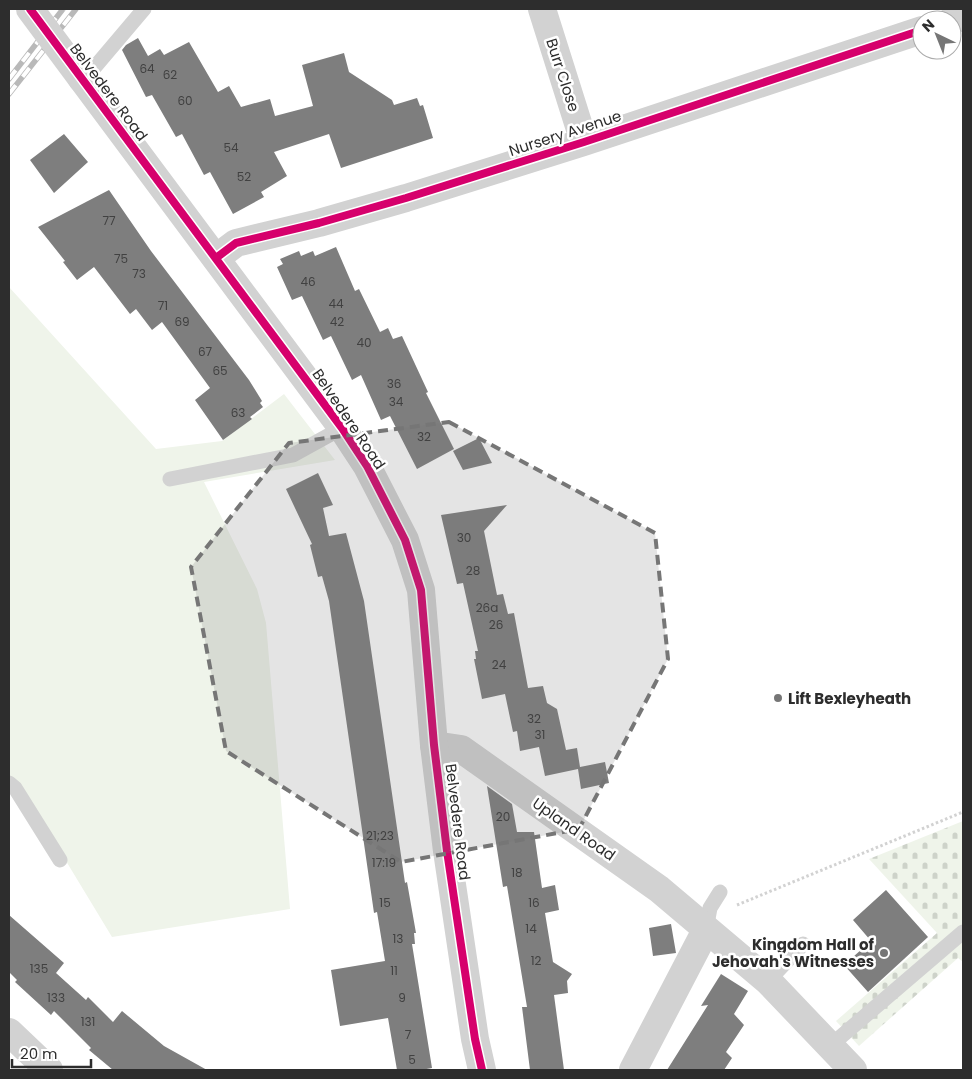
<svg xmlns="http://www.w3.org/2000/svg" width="972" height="1079" viewBox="0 0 972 1079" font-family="Poppins,sans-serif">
  <defs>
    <pattern id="cemetery-stones" width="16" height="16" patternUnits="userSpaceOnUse" patternTransform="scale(1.25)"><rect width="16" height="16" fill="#eff4ea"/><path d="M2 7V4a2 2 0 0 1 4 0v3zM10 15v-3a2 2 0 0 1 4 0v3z" fill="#cdd2c9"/></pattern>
  </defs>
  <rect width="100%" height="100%" fill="#fff"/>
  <path fill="url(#cemetery-stones)" d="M 963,821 L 963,962 L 958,958 L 859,1046 L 836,1021 L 937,933 L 869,859 Z"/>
  <path fill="#eff4ea" d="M 9,287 L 156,449 L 222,441 L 284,394 L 335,460 L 204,482 L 257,589 L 266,623 L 290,909 L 112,937 L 23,790 L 9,776 Z"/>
  <path fill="#7e7e7e" d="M 138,38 L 148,56 L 160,49 L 164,55 L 189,42 L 218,92 L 229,86 L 241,107 L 270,99 L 275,116 L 313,106 L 302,65 L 344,53 L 349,72 L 392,100 L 394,105 L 417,98 L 420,106 L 423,105 L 433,138 L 341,168 L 329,134 L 274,152 L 287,176 L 261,192 L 264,197 L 233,214 L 210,172 L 204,175 L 182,134 L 176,137 L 152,95 L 146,97 L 122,50 L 126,45 Z
    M 64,134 L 88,162 L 54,193 L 30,160 Z
    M 109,190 L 151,251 L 249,380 L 262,401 L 260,403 L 263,407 L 250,417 L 252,419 L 223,440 L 195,400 L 210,388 L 162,322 L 152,330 L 136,309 L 130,314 L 94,267 L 77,280 L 63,262 L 65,261 L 38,227 Z
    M 336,247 L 355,291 L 359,289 L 380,332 L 388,328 L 393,339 L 402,336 L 428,392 L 426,393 L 454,449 L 417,469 L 390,416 L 381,420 L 361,375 L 352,380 L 331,336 L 323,340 L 302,296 L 292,300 L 277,267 L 283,264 L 280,259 L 299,251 L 301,256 L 313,251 L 315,256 Z
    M 479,438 L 492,463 L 463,470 L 453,451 Z
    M 318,473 L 333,505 L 323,508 L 329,536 L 346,533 L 364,601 L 405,883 L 407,882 L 416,933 L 414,933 L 415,944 L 412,944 L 432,1068 L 421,1070 L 397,1070 L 388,1018 L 340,1026 L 331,970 L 385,961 L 377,912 L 374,913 L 329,601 L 322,576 L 318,577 L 310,545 L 312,544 L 286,489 Z
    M 507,505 L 484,531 L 497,595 L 503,594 L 508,614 L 514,613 L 528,688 L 543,686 L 547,703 L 557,709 L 566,750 L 577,748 L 580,767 L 605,762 L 609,783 L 581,789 L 578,769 L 545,776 L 539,747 L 520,751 L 517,731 L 513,732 L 505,694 L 482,699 L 474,659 L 476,659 L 475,651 L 478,651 L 463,583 L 457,584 L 441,515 Z
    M 487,786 L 512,804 L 517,832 L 534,832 L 542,888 L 555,885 L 559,910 L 545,913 L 553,962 L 572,974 L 567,981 L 568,993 L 554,995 L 564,1070 L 530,1070 L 522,1007 L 527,1007 L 507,886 L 503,887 Z
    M 886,890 L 928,937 L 868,992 L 844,965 L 871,941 L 853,920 Z
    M 9,915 L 64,963 L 56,973 L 86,1000 L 88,997 L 113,1022 L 122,1011 L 164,1046 L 207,1070 L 113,1070 L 89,1050 L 91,1048 L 54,1011 L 51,1015 L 15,982 L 17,980 L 9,972 Z
    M 671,924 L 676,953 L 653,956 L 649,928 Z
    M 721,974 L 748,991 L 734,1014 L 744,1025 L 726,1052 L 732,1058 L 724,1070 L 667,1070 L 708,1005 L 701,1006 Z"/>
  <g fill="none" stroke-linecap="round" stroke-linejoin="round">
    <path stroke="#d2d2d2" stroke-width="3" stroke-dasharray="2.5 2.5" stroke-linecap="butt" d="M 737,905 L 963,812"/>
    <path stroke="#d2d2d2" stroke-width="15" d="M 83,81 L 144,9
      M 170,479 L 293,455 L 342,428
      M 9,783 L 15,788 L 60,860
      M 706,930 L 710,908 L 720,892
      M 768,981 L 803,944
      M 830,1046 L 963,932"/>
    <path stroke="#d2d2d2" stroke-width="28" d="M 542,9 L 584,142
      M 952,20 L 963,17
      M 216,258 L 236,243 L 319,223 L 406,198 L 584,142 L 922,30
      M 434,745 L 461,749 L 659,889 L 768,981 L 853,1070
      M 9,1032 L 49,1070
      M 633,1070 L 706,930"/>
    <path stroke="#d2d2d2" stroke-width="28" d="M 82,79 L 342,428 L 367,466 L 405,540 L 421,590 L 434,745 L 447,851 L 475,1039 L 482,1070"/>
    <defs>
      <path id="rail" d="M 9,79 L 63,9
        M 9,94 L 76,9"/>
    </defs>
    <use href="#rail" stroke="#b9b9b9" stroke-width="5.5"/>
    <use href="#rail" stroke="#fff" stroke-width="4" stroke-dasharray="11" stroke-linecap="butt"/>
    <path stroke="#d2d2d2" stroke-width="28" d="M 30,9 L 82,79"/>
    <defs>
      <path id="cycleway" d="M 30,9 L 342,428 L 367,466 L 405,540 L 421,590 L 434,745 L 447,851 L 475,1039 L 482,1070
        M 216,258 L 236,243 L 319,223 L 406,198 L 584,142 L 922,30"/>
    </defs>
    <use href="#cycleway" stroke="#fff" stroke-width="11"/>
    <use href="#cycleway" stroke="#d6006c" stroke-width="8"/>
  </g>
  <path fill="#767676" fill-opacity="0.2" stroke="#767676" stroke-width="4" stroke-dasharray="10 6" stroke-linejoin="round" d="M 449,422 L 655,533 L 668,659 L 579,829 L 401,862 L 226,751 L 191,567 L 289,443 Z"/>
  <g fill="#767676" stroke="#fff" stroke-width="2">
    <circle cx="778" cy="698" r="5"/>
    <circle cx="884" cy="953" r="5"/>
  </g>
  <g text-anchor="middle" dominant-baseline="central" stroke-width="5" stroke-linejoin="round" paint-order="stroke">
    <g font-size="12" fill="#414141">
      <text x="147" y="68">64</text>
      <text x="170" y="74">62</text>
      <text x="185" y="100">60</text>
      <text x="231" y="147">54</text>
      <text x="244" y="176">52</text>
      <text x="109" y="220">77</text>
      <text x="121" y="258">75</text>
      <text x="139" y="273">73</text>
      <text x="308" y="281">46</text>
      <text x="336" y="303">44</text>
      <text x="163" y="305">71</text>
      <text x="182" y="321">69</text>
      <text x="337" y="321">42</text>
      <text x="364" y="342">40</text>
      <text x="205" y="351">67</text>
      <text x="220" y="370">65</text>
      <text x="394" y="383">36</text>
      <text x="396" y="401">34</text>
      <text x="238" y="412">63</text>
      <text x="424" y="436">32</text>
      <text x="464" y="537">30</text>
      <text x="473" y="570">28</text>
      <text x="487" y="607">26a</text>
      <text x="496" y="624">26</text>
      <text x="499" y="664">24</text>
      <text x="534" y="718">32</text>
      <text x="540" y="734">31</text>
      <text x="503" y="816">20</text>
      <text x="380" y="835">21;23</text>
      <text x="384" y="862">17:19</text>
      <text x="517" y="872">18</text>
      <text x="385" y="902">15</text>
      <text x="534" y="902">16</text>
      <text x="531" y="928">14</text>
      <text x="398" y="938">13</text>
      <text x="536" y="960">12</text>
      <text x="39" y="968">135</text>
      <text x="394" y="970">11</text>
      <text x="56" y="997">133</text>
      <text x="402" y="997">9</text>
      <text x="88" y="1021">131</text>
      <text x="408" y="1034">7</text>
      <text x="412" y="1059">5</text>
    </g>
    <g font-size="15" fill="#2d2d2d" stroke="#fff">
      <text transform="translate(563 75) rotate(72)">Burr Close</text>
      <text transform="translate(109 92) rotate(53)">Belvedere Road</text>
      <text transform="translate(565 133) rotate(-18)">Nursery Avenue</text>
      <text transform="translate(349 419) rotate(56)">Belvedere Road</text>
      <text transform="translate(458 822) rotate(83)">Belvedere Road</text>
      <text transform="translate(574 829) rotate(35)">Upland Road</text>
    </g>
    <g font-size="15" font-weight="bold" fill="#2d2d2d" stroke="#fff" text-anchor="start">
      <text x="788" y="698">Lift Bexleyheath</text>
      <text x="874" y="944" text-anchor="end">Kingdom Hall of<tspan x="874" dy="17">Jehovah's Witnesses</tspan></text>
    </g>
  </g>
  <rect width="972" height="1079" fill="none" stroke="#2d2d2d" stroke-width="20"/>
  <g transform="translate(937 35) rotate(317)"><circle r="24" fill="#ffffff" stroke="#ababab"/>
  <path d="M0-4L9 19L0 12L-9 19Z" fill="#767676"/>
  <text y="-8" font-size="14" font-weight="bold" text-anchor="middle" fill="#2d2d2d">N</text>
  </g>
  <path d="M12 1059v8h79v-8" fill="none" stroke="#2d2d2d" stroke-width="2.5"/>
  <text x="20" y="1059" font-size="15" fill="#2d2d2d" stroke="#ffffff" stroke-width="4" paint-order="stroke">20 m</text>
</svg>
